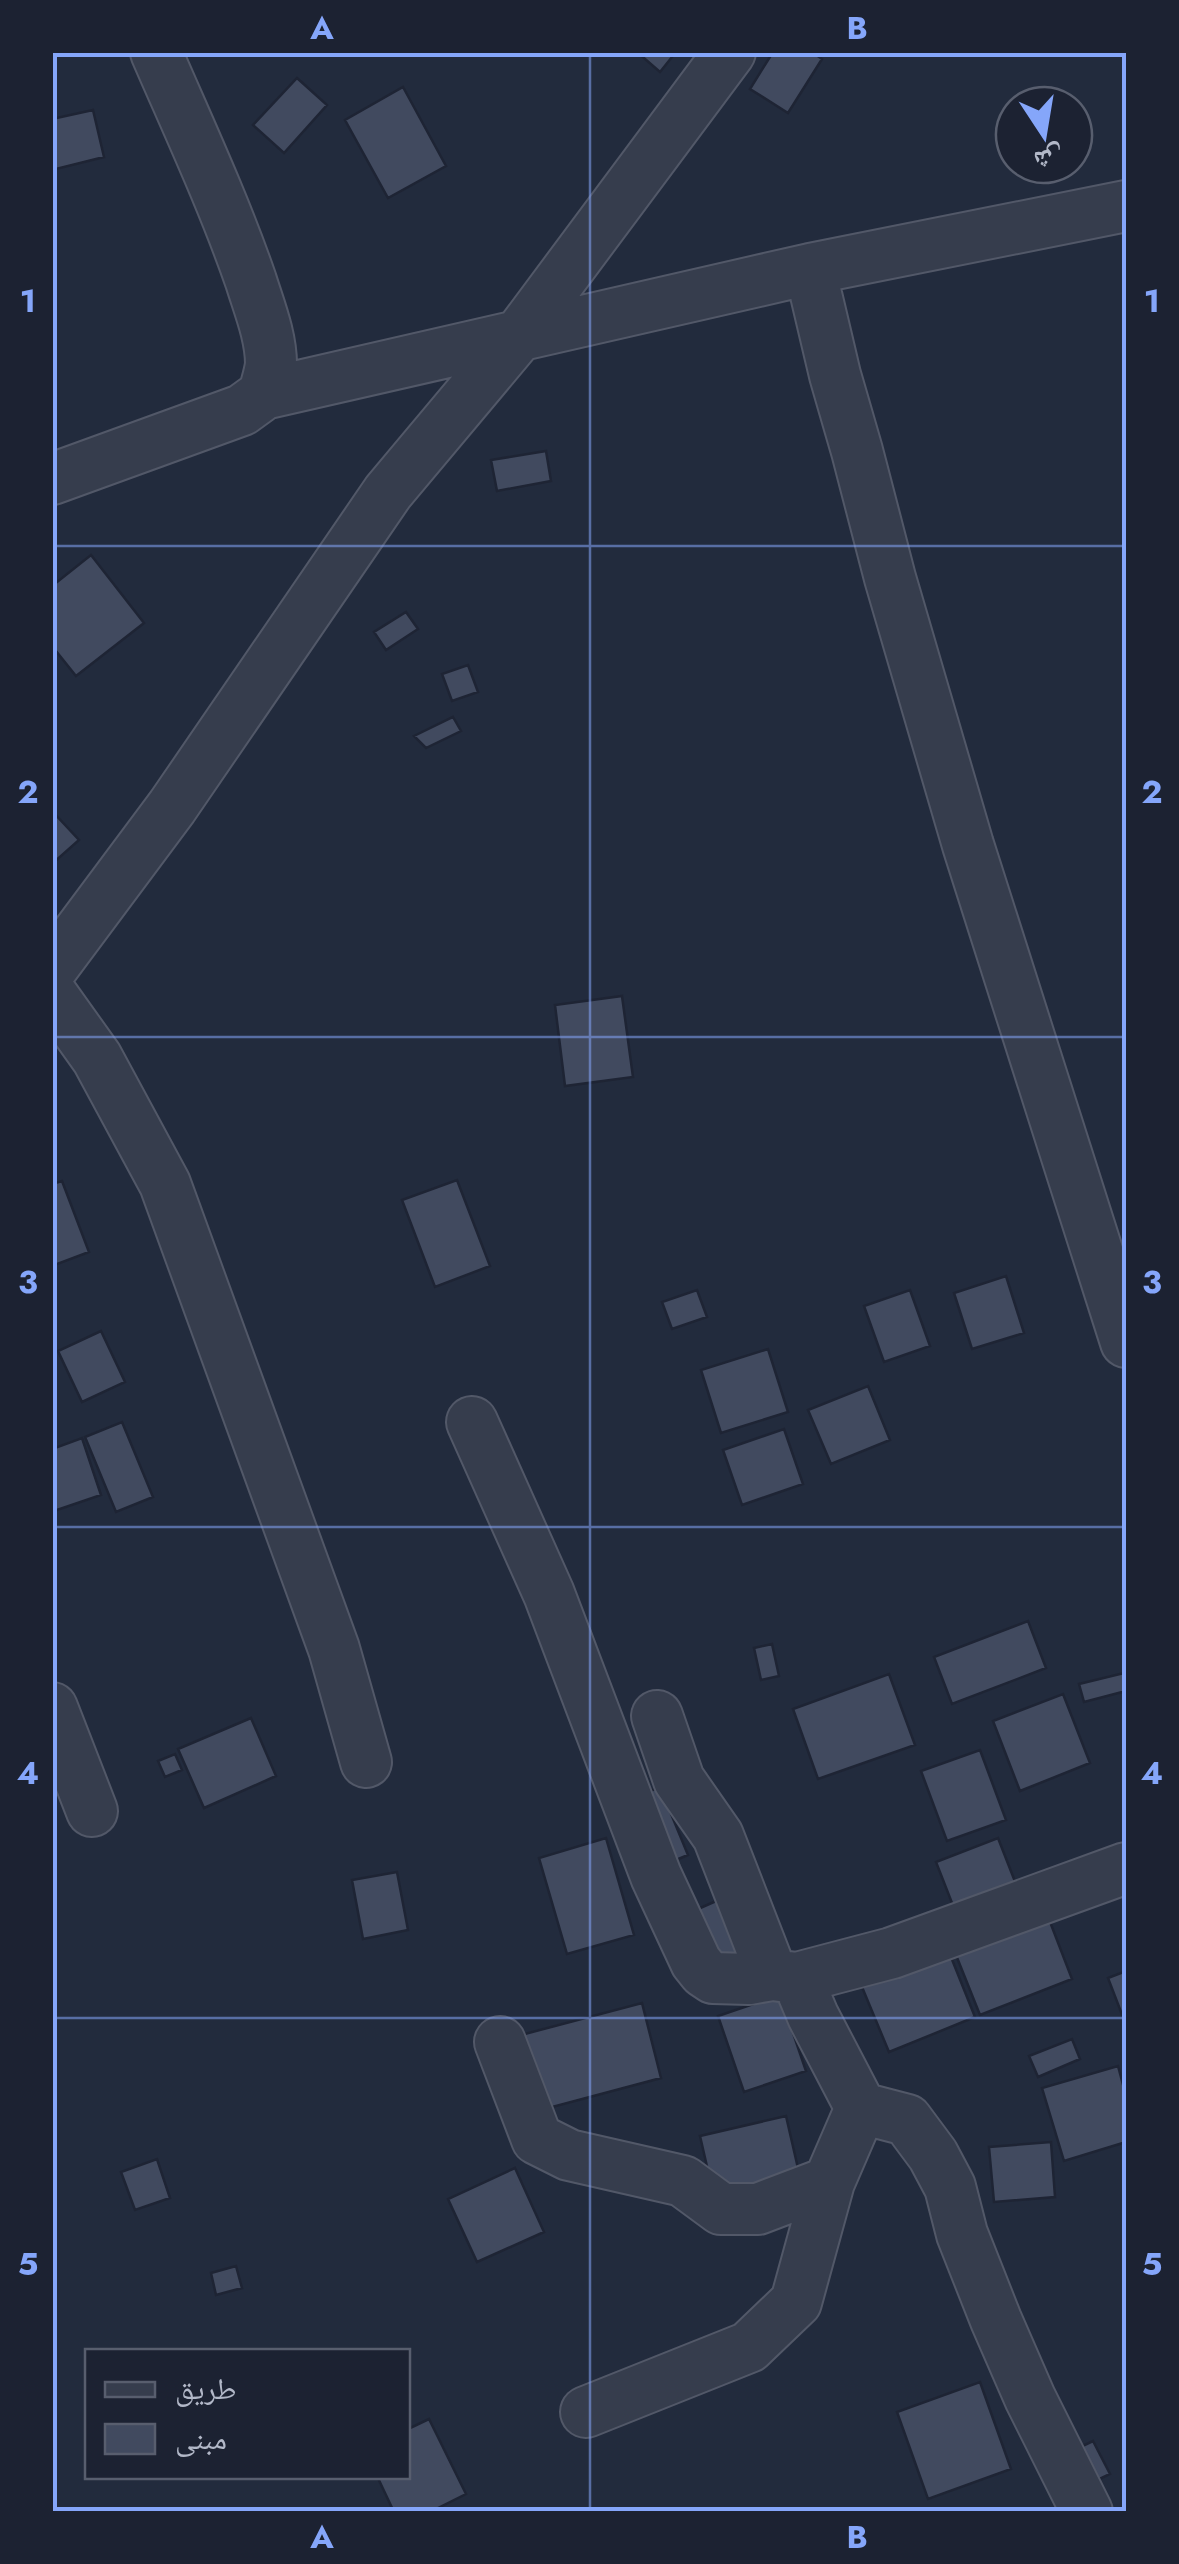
<svg xmlns="http://www.w3.org/2000/svg" width="1179" height="2564" viewBox="0 0 1179 2564" font-family="Jost,'Noto Naskh Arabic',sans-serif">
  <rect width="100%" height="100%" fill="#222b3d"/>
  <path fill="#414a5f" stroke="#1e2434" stroke-width="2.5" d="M 637,52 L 676,52 L 660,72 Z
    M 773,52 L 812,52 L 822,59 L 788,113 L 750,89 Z
    M 297,78 L 327,105 L 284,153 L 253,125 Z
    M 403,87 L 446,166 L 388,198 L 345,120 Z
    M 93,110 L 104,157 L 52,170 L 52,119 Z
    M 546,451 L 551,481 L 497,491 L 491,460 Z
    M 91,555 L 144,623 L 76,676 L 52,646 L 52,586 Z
    M 406,612 L 418,629 L 386,650 L 374,632 Z
    M 468,665 L 478,692 L 452,701 L 442,674 Z
    M 453,717 L 461,731 L 426,748 L 414,736 Z
    M 52,811 L 79,840 L 52,864 Z
    M 622,996 L 633,1077 L 565,1086 L 555,1005 Z
    M 457,1180 L 490,1266 L 435,1287 L 402,1200 Z
    M 62,1181 L 89,1252 L 52,1266 L 52,1184 Z
    M 1006,1276 L 1024,1333 L 972,1349 L 954,1293 Z
    M 697,1290 L 707,1317 L 672,1329 L 662,1302 Z
    M 910,1290 L 930,1346 L 884,1362 L 864,1306 Z
    M 101,1331 L 125,1382 L 82,1402 L 58,1351 Z
    M 768,1349 L 788,1412 L 721,1433 L 701,1370 Z
    M 868,1386 L 890,1440 L 831,1464 L 808,1410 Z
    M 122,1422 L 153,1497 L 116,1512 L 85,1437 Z
    M 784,1429 L 803,1484 L 742,1505 L 723,1450 Z
    M 82,1438 L 101,1495 L 54,1511 L 52,1449 Z
    M 1028,1621 L 1046,1668 L 952,1704 L 934,1657 Z
    M 772,1644 L 779,1676 L 761,1680 L 754,1648 Z
    M 1124,1673 L 1126,1691 L 1084,1702 L 1079,1684 Z
    M 889,1674 L 915,1745 L 818,1779 L 793,1709 Z
    M 1063,1694 L 1090,1763 L 1020,1791 L 993,1721 Z
    M 251,1718 L 276,1776 L 204,1808 L 178,1749 Z
    M 980,1750 L 1006,1820 L 947,1841 L 921,1771 Z
    M 175,1754 L 182,1770 L 165,1777 L 158,1761 Z
    M 660,1787 L 688,1855 L 659,1867 L 631,1799 Z
    M 606,1838 L 634,1935 L 567,1954 L 539,1858 Z
    M 998,1838 L 1021,1897 L 959,1921 L 936,1862 Z
    M 397,1872 L 408,1930 L 363,1939 L 352,1880 Z
    M 723,1898 L 745,1952 L 704,1969 L 682,1916 Z
    M 1047,1914 L 1072,1979 L 980,2015 L 954,1950 Z
    M 949,1952 L 975,2017 L 889,2052 L 862,1987 Z
    M 1126,1971 L 1126,2025 L 1108,1978 Z
    M 780,1995 L 806,2071 L 744,2092 L 718,2016 Z
    M 642,2003 L 661,2078 L 541,2110 L 521,2035 Z
    M 1072,2039 L 1080,2059 L 1038,2077 L 1029,2056 Z
    M 1118,2066 L 1126,2096 L 1126,2142 L 1064,2161 L 1042,2088 Z
    M 786,2116 L 800,2177 L 714,2197 L 700,2136 Z
    M 1051,2142 L 1055,2197 L 994,2202 L 989,2147 Z
    M 157,2159 L 170,2198 L 135,2210 L 121,2172 Z
    M 515,2168 L 544,2232 L 477,2262 L 448,2199 Z
    M 236,2266 L 242,2288 L 216,2295 L 211,2273 Z
    M 980,2382 L 1011,2469 L 928,2499 L 897,2412 Z
    M 429,2419 L 466,2494 L 430,2512 L 394,2512 L 377,2476 L 408,2476 L 408,2429 Z
    M 1093,2441 L 1110,2474 L 1087,2485 L 1070,2452 Z"/>
  <g fill="none" stroke-linecap="round" stroke-linejoin="round">
    <defs>
      <path id="minor" d="M 810,269 L 835,375 L 857,451 L 890,578 L 968,845 L 1126,1342
        M 264,394 L 810,269 L 1126,206
        M 52,479 L 242,410 L 264,394 C 266,385 270,374 271,364 C 271,336 259,307 251,281 C 224,203 189,128 156,52
        M 52,968 L 172,807 L 388,492 L 517,338 L 730,52
        M 52,995 L 97,1058 L 165,1184 L 334,1649 L 366,1762
        M 472,1422 L 549,1594 L 656,1876 L 696,1962 L 704,1972 L 713,1978 L 749,1979 L 772,1975 L 797,1978 L 892,1953 L 1126,1868
        M 52,1708 L 92,1811
        M 657,1716 L 679,1780 L 718,1836 L 772,1975
        M 797,1978 L 813,2016 L 861,2108 L 907,2120 L 933,2155 L 950,2187 L 962,2234 L 996,2320 L 1030,2398 L 1087,2512
        M 500,2042 L 537,2139 L 569,2155 L 683,2181 L 721,2209 L 758,2209 L 829,2182
        M 586,2412 L 749,2347 L 796,2302 L 829,2182 L 861,2108"/>
    </defs>
    <use href="#minor" stroke="#525868" stroke-width="54"/>
    <use href="#minor" stroke="#363d4d" stroke-width="50"/>
  </g>
  <path fill="none" stroke="#85a6fa" stroke-width="2.5" stroke-opacity="0.55" d="M 590,52 L 590,2512M 52,546 L 1126,546M 52,1037 L 1126,1037M 52,1527 L 1126,1527M 52,2018 L 1126,2018"/>
  <rect width="1179" height="2564" fill="none" stroke="#1c2232" stroke-width="110"/>
  <rect x="85" y="2349" width="325" height="130" fill="#1c2232" stroke="#585e6e" stroke-width="2.5"/>
  <rect x="105" y="2382" width="50" height="15" fill="#363d4d" stroke="#585e6e" stroke-width="2.5"/>
  <text x="175" y="2399" font-size="30" fill="#b2b8c8">طريق</text>
  <rect x="105" y="2424" width="50" height="30" fill="#414a5f" stroke="#585e6e" stroke-width="2.5"/>
  <text x="175" y="2449" font-size="30" fill="#b2b8c8">مبنى</text>
  <g transform="translate(1044 135) rotate(168)"><circle r="48" fill="#1c2232" stroke="#585e6e" stroke-width="2.5"/>
  <path d="M0-8L18 38L0 25L-18 38Z" fill="#85a6fa"/>
  <text y="-15" font-size="28" font-weight="bold" text-anchor="middle" fill="#b2b8c8">ش</text>
  </g>
  <rect x="55" y="55" width="1069" height="2454" fill="none" stroke="#85a6fa" stroke-width="4"/>
  <g font-size="32" text-anchor="middle" font-weight="bold" fill="#85a6fa">
    <text x="322" y="39">A</text>
    <text x="857" y="39">B</text>
    <text x="28" y="312">1</text>
    <text x="1152" y="312">1</text>
    <text x="28" y="803">2</text>
    <text x="1152" y="803">2</text>
    <text x="28" y="1293">3</text>
    <text x="1152" y="1293">3</text>
    <text x="28" y="1784">4</text>
    <text x="1152" y="1784">4</text>
    <text x="28" y="2275">5</text>
    <text x="1152" y="2275">5</text>
    <text x="322" y="2548">A</text>
    <text x="857" y="2548">B</text>
  </g>
</svg>
